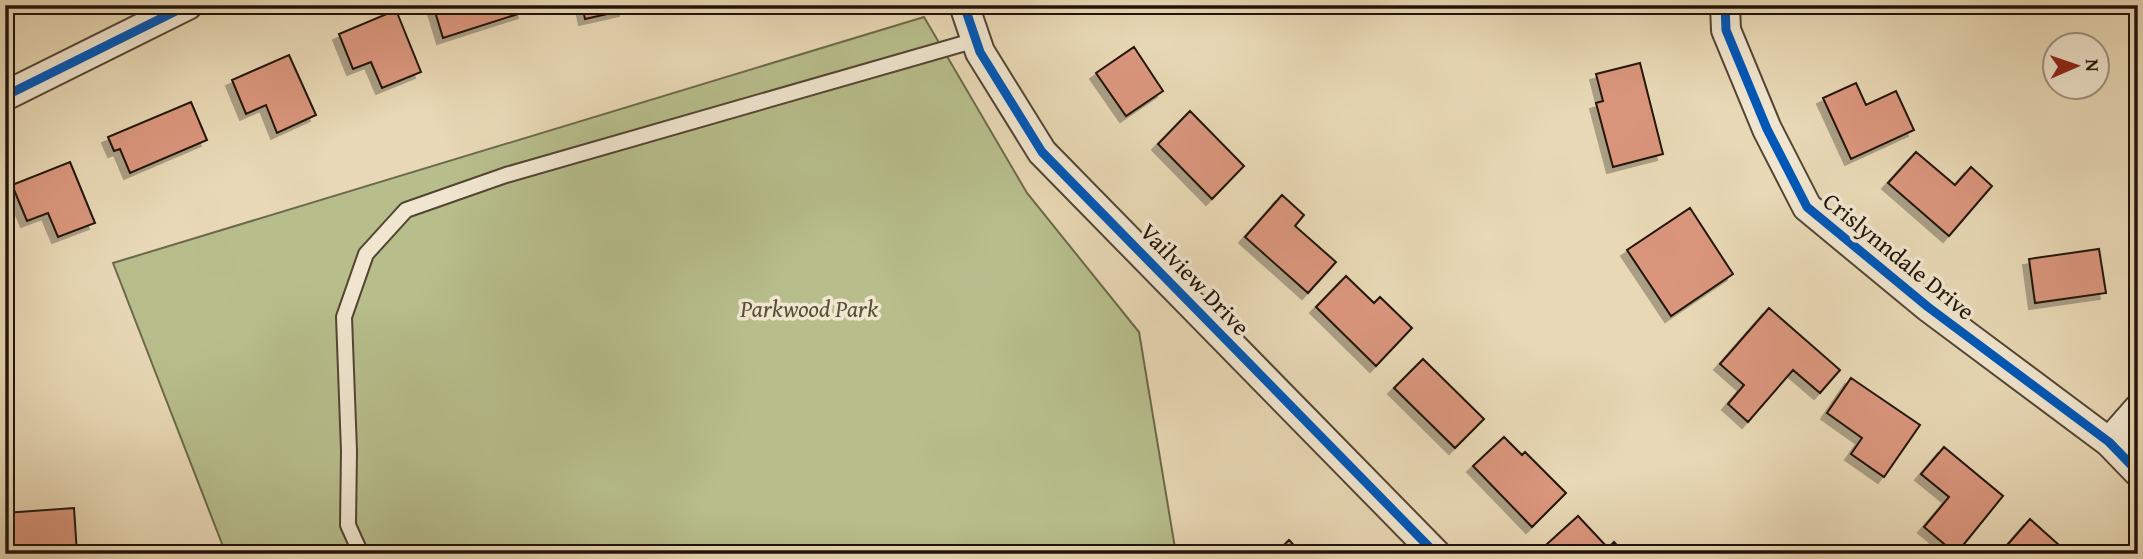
<svg xmlns="http://www.w3.org/2000/svg" width="2143" height="559" viewBox="0 0 2143 559" font-family="'Gentium Book Plus',serif">
  <defs>
    <filter id="shadow"><feDropShadow dx="-6" dy="6" stdDeviation="0" flood-color="#0004"/></filter>
  </defs>
  <rect width="100%" height="100%" fill="#e8d8b5"/>
  <filter id="stains"><feTurbulence type="fractalNoise" baseFrequency=".00286" numOctaves="4"/><feColorMatrix values="0 0 0 0 .2 0 0 0 0 .09 0 0 0 0 .02 0 0 0 .5 -.17"/></filter>
  <radialGradient id="worn" r=".72"><stop offset=".6" stop-color="#630" stop-opacity="0"/><stop offset="1" stop-color="#630" stop-opacity=".3"/></radialGradient>
  <path fill="#b7be8c" stroke="#6c694a" stroke-width="2" d="M 924,17 L 1027,193 L 1139,332 L 1176,554 L 226,554 L 113,263 Z"/>
  <path fill="#da967d" stroke="#211408" stroke-width="2" filter="url(#shadow)" d="M 433,5 L 522,5 L 524,12 L 443,38 Z
    M 582,5 L 624,5 L 625,10 L 585,19 Z
    M 396,10 L 421,72 L 382,88 L 371,62 L 353,69 L 339,34 Z
    M 1134,47 L 1163,91 L 1126,116 L 1096,73 Z
    M 289,55 L 316,115 L 277,133 L 266,105 L 246,114 L 232,80 Z
    M 1640,63 L 1663,154 L 1613,167 L 1596,103 L 1603,101 L 1596,74 Z
    M 1856,83 L 1866,105 L 1896,91 L 1914,130 L 1851,159 L 1823,98 Z
    M 191,102 L 207,140 L 130,173 L 120,149 L 114,151 L 108,137 Z
    M 1190,111 L 1244,166 L 1212,199 L 1158,144 Z
    M 1916,152 L 1955,185 L 1971,167 L 1992,186 L 1949,236 L 1888,183 Z
    M 70,162 L 95,223 L 58,237 L 48,213 L 27,221 L 12,185 Z
    M 1282,195 L 1304,215 L 1295,226 L 1336,262 L 1308,293 L 1245,237 Z
    M 1690,208 L 1733,274 L 1671,316 L 1627,250 Z
    M 2099,249 L 2106,293 L 2035,303 L 2029,259 Z
    M 1346,276 L 1374,303 L 1380,297 L 1412,328 L 1376,366 L 1316,307 Z
    M 1769,308 L 1840,370 L 1820,393 L 1793,370 L 1748,422 L 1728,404 L 1744,385 L 1720,364 Z
    M 1423,359 L 1484,419 L 1455,448 L 1394,388 Z
    M 1851,378 L 1920,425 L 1884,477 L 1851,454 L 1862,438 L 1827,413 Z
    M 1504,437 L 1522,455 L 1525,452 L 1566,493 L 1532,527 L 1473,466 Z
    M 1944,447 L 2003,496 L 1956,554 L 1924,527 L 1949,497 L 1921,474 Z
    M 74,508 L 77,554 L 5,554 L 5,513 Z
    M 1578,516 L 1608,548 L 1614,542 L 1625,554 L 1556,554 L 1547,544 Z
    M 2030,519 L 2069,554 L 2005,554 L 2002,551 Z
    M 1289,540 L 1302,554 L 1275,554 Z"/>
  <g fill="none" stroke-linecap="round" stroke-linejoin="round">
    <defs>
      <path id="lane" d="M 361,554 L 348,525 L 349,451 L 344,317 L 366,254 L 406,210 L 506,175 L 976,40"/>
      <path id="street" d="M 964,5 L 980,52 L 1042,152 L 1436,554
        M 1725,5 L 1726,30 L 1767,129 L 1807,207 L 1928,307 L 2109,442 L 2138,472
        M 5,96 L 188,5
        M 2109,442 L 2138,409"/>
    </defs>
    <use href="#lane" stroke="#534533" stroke-width="18"/>
    <use href="#street" stroke="#534533" stroke-width="32"/>
    <use href="#lane" stroke="#f0e6cf" stroke-width="14"/>
    <use href="#street" stroke="#f0e6cf" stroke-width="28"/>
    <defs>
      <path id="cycleway" d="M 964,5 L 980,52 L 1042,152 L 1436,554
        M 1725,5 L 1726,30 L 1767,129 L 1807,207 L 1928,307 L 2109,442 L 2138,472
        M 5,96 L 188,5"/>
    </defs>
    <use href="#cycleway" stroke="#f0e6cf" stroke-width="13"/>
    <use href="#cycleway" stroke="#0057b8" stroke-width="9"/>
  </g>
  <g text-anchor="middle" dominant-baseline="central" stroke-width="7" stroke-linejoin="round" paint-order="stroke">
    <g font-size="24" fill="#211408" stroke="#f0e6cf">
      <text transform="translate(1899 256) rotate(39)">Crislynndale Drive</text>
      <text transform="translate(1195 279) rotate(46)">Vailview Drive</text>
    </g>
    <g font-size="24" font-style="italic" fill="#565036" stroke="#f0e6cf">
      <text x="809" y="308">Parkwood Park</text>
    </g>
  </g>
  <rect width="2143" height="559" fill="none" stroke="#e8d8b5" stroke-width="28"/>
  <rect x="7" y="7" width="2129" height="545" fill="none" stroke="#211408" stroke-width="3.5"/>
  <rect x="14" y="14" width="2115" height="531" fill="none" stroke="#211408" stroke-width="2"/>
  <g transform="translate(2076 66) rotate(88)"><circle r="33" fill="#f0e6cf" stroke="#9d927f" stroke-width="2"/>
  <path d="M0-5L12 26L0 18L-12 26Z" fill="#8f2418"/>
  <text y="-10" font-size="19" font-weight="bold" text-anchor="middle" fill="#211408">N</text>
  </g>
  <rect width="100%" height="100%" filter="url(#stains)"/>
  <rect width="100%" height="100%" fill="url(#worn)"/>
</svg>
